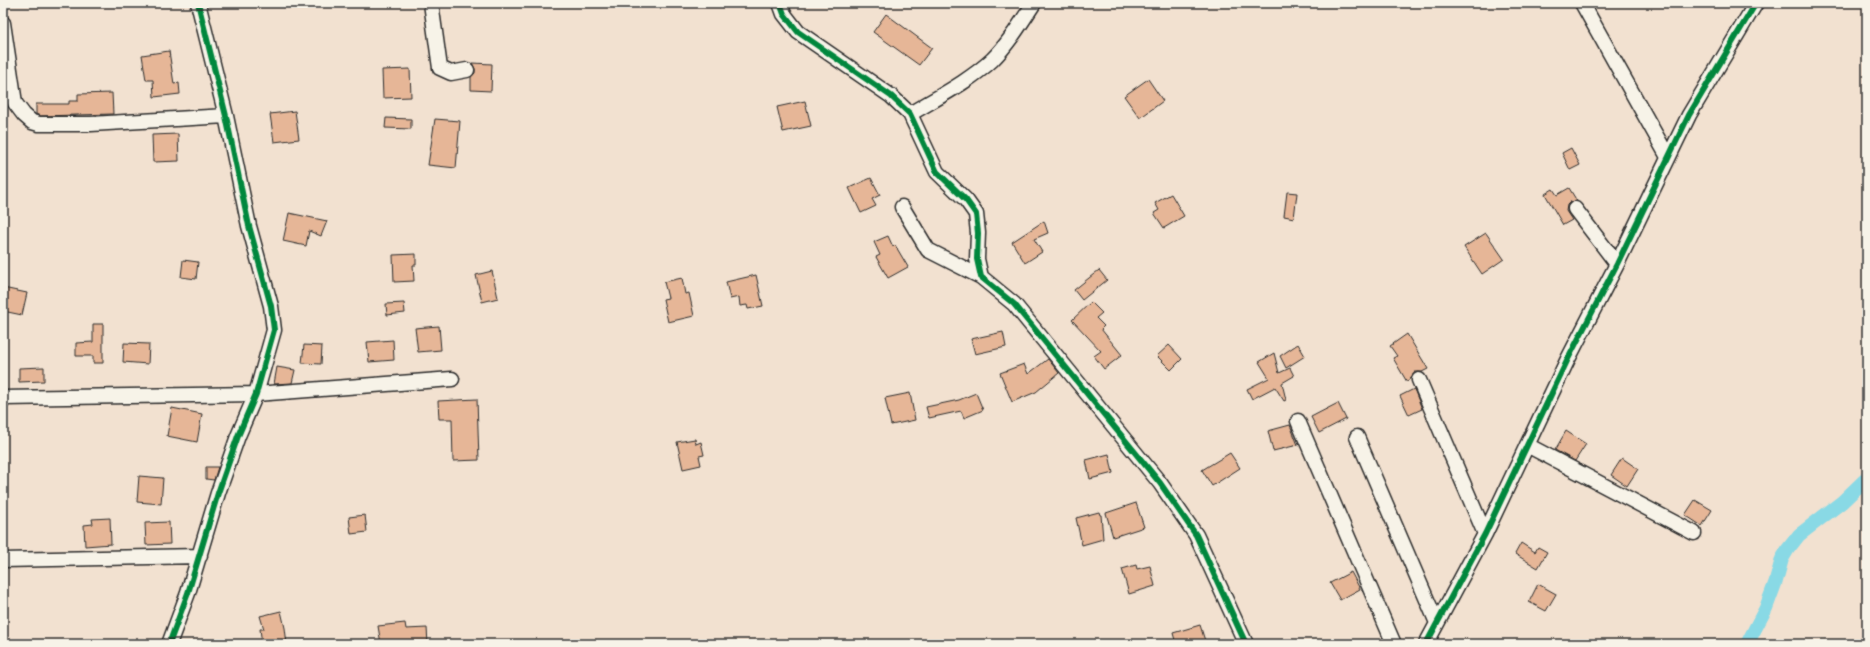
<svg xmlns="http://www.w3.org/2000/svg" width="1870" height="647" viewBox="0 0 1870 647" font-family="Kalam,sans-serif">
  <rect width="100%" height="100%" fill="#f2e1d0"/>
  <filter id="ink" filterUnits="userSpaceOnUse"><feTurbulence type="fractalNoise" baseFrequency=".025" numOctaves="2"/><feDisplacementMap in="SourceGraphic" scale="8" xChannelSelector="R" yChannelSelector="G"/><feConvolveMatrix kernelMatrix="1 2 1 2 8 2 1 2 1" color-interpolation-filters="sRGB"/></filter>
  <g filter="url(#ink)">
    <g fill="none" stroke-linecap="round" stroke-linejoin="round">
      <path stroke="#89d9e5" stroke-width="14" d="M 1747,644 L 1766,608 L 1776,581 L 1782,559 L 1788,549 L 1799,535 L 1842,502 L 1867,478"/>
    </g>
    <path fill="#e6b697" stroke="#2b2b2b" d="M 886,14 L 932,48 L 919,65 L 873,32 Z
      M 169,51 L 174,84 L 179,83 L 180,94 L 154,97 L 153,80 L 146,80 L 142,55 Z
      M 472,63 L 492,64 L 491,91 L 471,90 L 471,77 L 475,73 L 475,69 Z
      M 410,69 L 411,97 L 383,98 L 382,70 Z
      M 1148,79 L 1163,101 L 1140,118 L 1124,96 Z
      M 112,93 L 113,114 L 40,116 L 36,114 L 36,104 L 69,104 L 69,101 L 78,101 L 78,94 Z
      M 805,101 L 811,126 L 783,132 L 777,107 Z
      M 295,111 L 299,139 L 274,142 L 270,114 Z
      M 386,118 L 411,119 L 411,129 L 385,128 Z
      M 435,119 L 460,121 L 456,168 L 428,165 Z
      M 178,134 L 179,161 L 153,162 L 152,135 Z
      M 1571,148 L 1580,165 L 1570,170 L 1562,153 Z
      M 871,178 L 880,195 L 872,199 L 876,206 L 861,213 L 849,188 Z
      M 1569,188 L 1577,201 L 1570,202 L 1567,205 L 1566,211 L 1572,220 L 1563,225 L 1545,194 L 1553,189 L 1557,195 Z
      M 1287,192 L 1297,193 L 1294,218 L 1284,216 Z
      M 1171,194 L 1184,216 L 1164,228 L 1154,213 L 1159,210 L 1155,203 Z
      M 289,213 L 327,221 L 321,236 L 309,231 L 306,246 L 283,241 Z
      M 1044,221 L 1048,233 L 1034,239 L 1042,252 L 1025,263 L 1012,242 Z
      M 1486,233 L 1504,259 L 1482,274 L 1464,247 Z
      M 888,236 L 893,247 L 895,245 L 908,267 L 888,278 L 876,257 L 880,255 L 874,242 Z
      M 416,254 L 416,265 L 413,265 L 414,281 L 394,282 L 393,255 Z
      M 183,260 L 198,262 L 196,279 L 181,277 Z
      M 1099,270 L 1107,280 L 1082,300 L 1074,290 Z
      M 492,271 L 498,298 L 482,302 L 476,275 Z
      M 756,275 L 763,306 L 748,309 L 747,305 L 740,306 L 739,297 L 730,299 L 726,282 Z
      M 682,278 L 685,294 L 689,293 L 694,316 L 668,322 L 663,299 L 668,298 L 664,282 Z
      M 3,288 L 27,293 L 22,315 L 3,311 Z
      M 1091,302 L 1102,313 L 1096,318 L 1104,326 L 1101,329 L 1122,355 L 1104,369 L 1094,356 L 1101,351 L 1072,320 Z
      M 404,303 L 405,313 L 387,315 L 386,304 Z
      M 93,324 L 103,324 L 103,363 L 93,363 L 93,356 L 76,356 L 76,343 L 93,342 Z
      M 439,326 L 441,350 L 418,352 L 415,328 Z
      M 1003,332 L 1006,347 L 975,354 L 971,339 Z
      M 1407,334 L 1428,369 L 1422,372 L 1415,372 L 1407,382 L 1393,358 L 1397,356 L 1390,346 Z
      M 393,340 L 394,360 L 369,362 L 367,342 Z
      M 124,343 L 149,344 L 148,364 L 123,362 Z
      M 1298,344 L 1305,356 L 1286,368 L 1280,356 Z
      M 304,345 L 322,346 L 321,364 L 302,363 Z
      M 1169,345 L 1182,359 L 1171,370 L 1157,356 Z
      M 1274,353 L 1279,373 L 1290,368 L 1294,376 L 1282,383 L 1286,400 L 1284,401 L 1275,387 L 1252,399 L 1247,389 L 1269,378 L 1259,362 Z
      M 1048,359 L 1059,373 L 1036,392 L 1012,402 L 1000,373 L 1024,364 L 1028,374 Z
      M 44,367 L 44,381 L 19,382 L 19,368 Z
      M 277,367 L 295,370 L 292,383 L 274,384 Z
      M 1414,389 L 1422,409 L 1409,415 L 1400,396 Z
      M 910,393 L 915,420 L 891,425 L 885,398 Z
      M 976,393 L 983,410 L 964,418 L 961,411 L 929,418 L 926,407 L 959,400 Z
      M 477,399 L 479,460 L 453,461 L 452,419 L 439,419 L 438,401 Z
      M 1338,403 L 1346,419 L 1319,433 L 1311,417 Z
      M 172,408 L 202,414 L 197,442 L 167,436 Z
      M 1290,425 L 1298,445 L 1273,451 L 1268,431 Z
      M 1566,431 L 1586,444 L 1575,461 L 1555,450 Z
      M 695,439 L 696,444 L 701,442 L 704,455 L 699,456 L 701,465 L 683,469 L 677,442 Z
      M 1230,453 L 1240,468 L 1212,486 L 1202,470 Z
      M 1109,454 L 1113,473 L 1090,479 L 1086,460 Z
      M 1622,458 L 1638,469 L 1627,486 L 1611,475 Z
      M 206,467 L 218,467 L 214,480 L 206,479 Z
      M 139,476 L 163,478 L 161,504 L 137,502 Z
      M 1695,500 L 1712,510 L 1702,526 L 1685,515 Z
      M 1136,503 L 1144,527 L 1113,537 L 1106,513 Z
      M 1099,512 L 1100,515 L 1101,515 L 1103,539 L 1082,545 L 1076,518 Z
      M 365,515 L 367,532 L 351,534 L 349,517 Z
      M 110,518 L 111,544 L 85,546 L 84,525 L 93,524 L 92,519 Z
      M 169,522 L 170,544 L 146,545 L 145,523 Z
      M 1521,543 L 1535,552 L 1538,547 L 1547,552 L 1538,568 L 1515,554 Z
      M 1136,565 L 1137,569 L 1150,566 L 1155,586 L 1129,594 L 1122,569 Z
      M 1351,572 L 1360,589 L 1340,600 L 1330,583 Z
      M 1538,584 L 1556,594 L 1546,611 L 1529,602 Z
      M 281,611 L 285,628 L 287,644 L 262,644 L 260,629 L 264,629 L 260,616 Z
      M 405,623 L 406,629 L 427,628 L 428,644 L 413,644 L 413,642 L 381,644 L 378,626 Z
      M 1200,625 L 1206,644 L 1176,644 L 1173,633 Z"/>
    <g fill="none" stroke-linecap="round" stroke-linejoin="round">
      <defs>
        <path id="minor" d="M 431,3 L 440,68 L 451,73 L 467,70
          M 780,3 L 784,14 L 798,32 L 891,96 L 910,114 L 937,172 L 966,200 L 976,214 L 978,233 L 977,259 L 981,277 L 1014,304 L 1160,483 L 1196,535 L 1246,644
          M 1582,3 L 1668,157
          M 3,23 L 15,103 L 24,115 L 32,122 L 39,124 L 91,124 L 226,116
          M 910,114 C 938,97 968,82 992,60 C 1009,43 1021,23 1034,3
          M 902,207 L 928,250 L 981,277
          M 1575,209 L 1617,264
          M 1419,380 L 1485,534
          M 3,398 L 256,394 L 452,379
          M 1298,421 L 1394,644
          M 1357,437 L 1437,623
          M 1527,445 L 1694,533
          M 3,560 L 200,556
          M 169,644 L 188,593 L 218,493 L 238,436 L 256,394 L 274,330 L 271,306 L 249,226 L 226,116 L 198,3
          M 1426,644 L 1485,534 L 1567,361 L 1617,264 L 1689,115 L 1756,3"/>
      </defs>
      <use href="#minor" stroke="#2b2b2b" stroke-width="17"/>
      <use href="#minor" stroke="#f7f3e8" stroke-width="14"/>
      <defs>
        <path id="cycleway" d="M 780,3 L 784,14 L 798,32 L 891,96 L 910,114 L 937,172 L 966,200 L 976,214 L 978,233 L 977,259 L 981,277 L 1014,304 L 1160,483 L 1196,535 L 1246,644
          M 169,644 L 188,593 L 218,493 L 238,436 L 256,394 L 274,330 L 271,306 L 249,226 L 226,116 L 198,3
          M 1426,644 L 1485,534 L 1567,361 L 1617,264 L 1689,115 L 1756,3"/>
      </defs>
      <use href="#cycleway" stroke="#f7f3e8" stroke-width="8"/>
      <use href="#cycleway" stroke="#00873e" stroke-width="6"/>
    </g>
  </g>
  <rect width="1870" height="647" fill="none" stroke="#f7f3e8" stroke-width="16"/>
  <rect x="8" y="8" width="1854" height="631" fill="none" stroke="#2b2b2b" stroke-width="1.5" filter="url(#ink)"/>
</svg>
